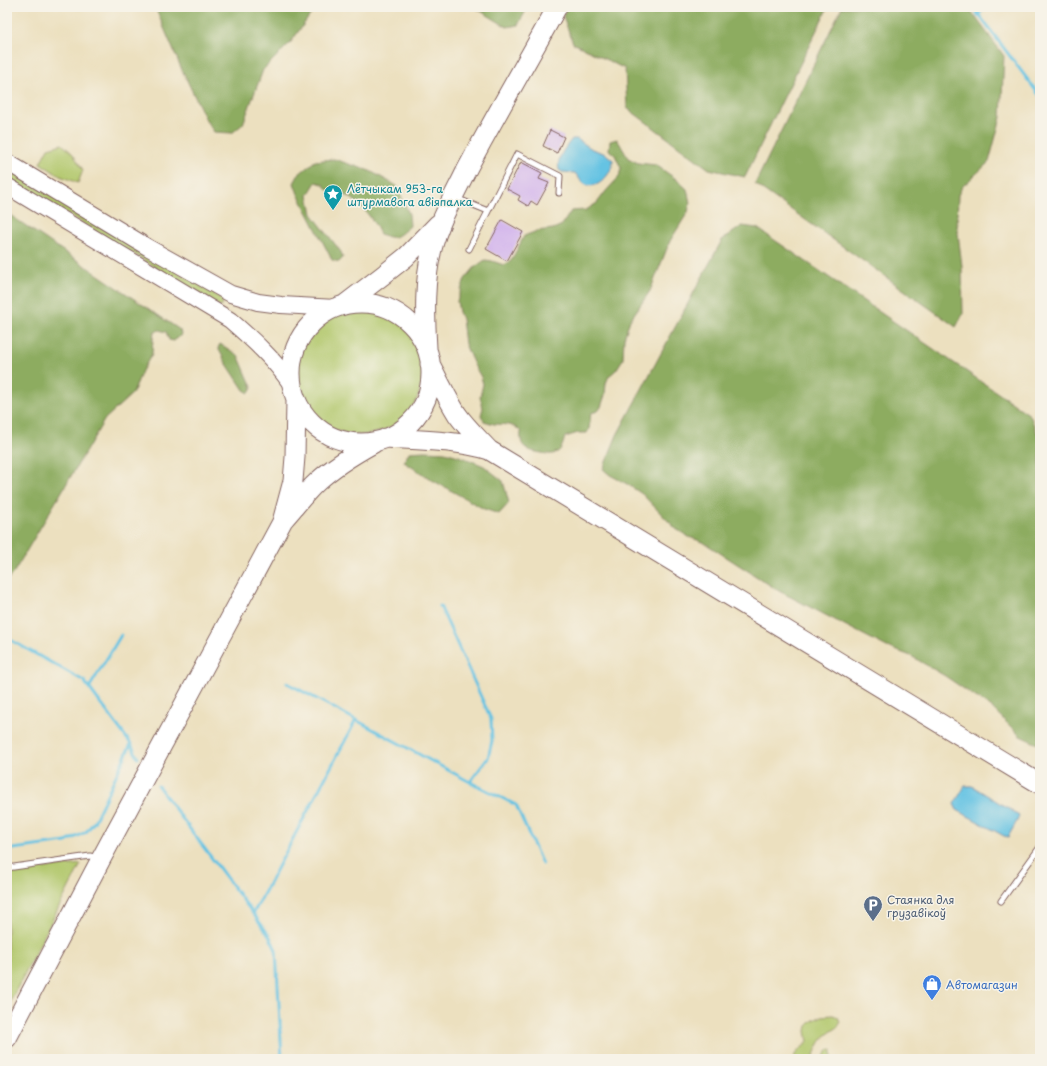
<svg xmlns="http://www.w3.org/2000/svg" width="1047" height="1066" viewBox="0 0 1047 1066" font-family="'Playpen Sans',sans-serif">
  <rect width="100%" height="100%" fill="#f7f3e8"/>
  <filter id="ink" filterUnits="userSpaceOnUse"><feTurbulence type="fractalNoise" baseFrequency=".025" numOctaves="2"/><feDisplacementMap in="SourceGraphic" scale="8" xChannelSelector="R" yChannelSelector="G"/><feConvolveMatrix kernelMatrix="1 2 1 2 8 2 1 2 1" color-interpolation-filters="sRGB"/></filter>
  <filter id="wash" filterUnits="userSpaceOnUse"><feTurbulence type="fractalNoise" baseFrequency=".012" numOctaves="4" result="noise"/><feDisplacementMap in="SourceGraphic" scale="16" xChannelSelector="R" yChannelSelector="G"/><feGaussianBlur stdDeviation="0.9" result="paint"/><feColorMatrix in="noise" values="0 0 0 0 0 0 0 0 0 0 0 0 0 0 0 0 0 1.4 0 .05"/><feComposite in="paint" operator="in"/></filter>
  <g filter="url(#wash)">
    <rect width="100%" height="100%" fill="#ece0bf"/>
    <path fill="#b2c86d" stroke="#7e744c" d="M 62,144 L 73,154 L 83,170 L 78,183 L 60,176 L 40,163 L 48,148 Z
      M 7,169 L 224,300 L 221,307 L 7,177 Z
      M297 372a63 63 0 1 1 126 0a63 63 0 1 1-126 0Z
      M 81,864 L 7,1008 L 7,872 Z
      M 833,1015 L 838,1017 L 840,1022 L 838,1027 C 824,1036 820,1039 814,1055 L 816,1059 L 793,1059 L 796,1053 L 808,1042 L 806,1031 L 807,1026 L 812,1021 L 822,1016 Z
      M 829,1049 L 832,1050 L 832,1057 L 830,1059 L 822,1059 Z"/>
    <path fill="#8dac60" stroke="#6c6646" d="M 155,7 L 316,7 L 291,42 L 263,70 L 243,124 L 232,133 L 214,132 L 207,122 L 182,70 Z
      M 474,7 L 528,7 L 518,25 L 507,27 Z
      M 568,7 L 828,7 L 745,177 L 709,169 L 627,108 L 625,69 L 573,43 L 563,16 Z
      M 842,7 L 968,7 L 1004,56 L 1001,117 L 989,162 L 962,187 L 958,195 L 957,225 L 962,266 L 963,314 L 956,327 L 755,184 Z
      M 617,139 L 628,158 L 638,163 L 656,165 L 676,179 L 687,189 L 690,203 L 688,212 L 670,241 L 650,291 L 630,320 L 624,338 L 623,359 L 616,370 L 609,376 L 606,383 L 605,395 L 601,407 L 598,411 L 591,413 L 589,429 L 587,433 L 578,433 L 565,437 C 563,443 562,451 555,453 C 552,455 546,454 542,453 C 528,451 519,448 521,432 C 514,423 504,425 494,424 C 491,423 487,422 484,421 L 481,415 L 483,408 L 480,397 L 483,384 L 481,377 L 474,365 L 465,344 L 462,319 L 459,312 L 457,301 L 465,279 L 475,267 L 485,260 L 492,261 L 504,265 L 511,261 L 524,236 L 537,231 L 553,229 L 562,225 L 571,211 L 586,210 L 597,203 L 606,191 L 619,177 L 621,168 L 615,155 L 609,150 L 610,141 Z
      M 334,159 L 370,171 L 397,186 L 409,214 L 410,226 C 398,236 395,241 380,234 C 374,221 361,202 347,196 C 336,192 330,195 323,184 L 316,182 L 308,195 L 312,214 L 341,252 L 343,258 L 339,262 L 332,260 L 298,194 L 294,183 L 299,174 L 315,161 Z
      M 7,213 L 180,330 L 181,335 L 174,341 L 169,340 L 166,332 L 159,330 L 154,333 L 153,339 L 152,354 L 142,371 L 133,393 L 105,419 L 14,572 L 7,580 Z
      M 742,226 L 757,228 L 1030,415 L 1040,440 L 1040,745 L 1020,736 L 992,708 L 945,676 L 911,656 L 887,647 L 779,591 L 703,542 L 689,537 L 676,529 L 642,494 L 627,484 L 610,475 L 603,469 L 617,435 L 722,240 Z
      M 220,344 L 238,355 L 252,387 L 249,393 L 244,390 L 225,361 L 218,348 Z
      M 425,451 L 445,452 L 462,457 L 484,466 L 503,481 L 509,503 L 499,514 L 484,509 L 432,480 L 404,462 L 409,452 Z"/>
    <path fill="#65c3e3" stroke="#587187" d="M 572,139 L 577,139 L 592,149 L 606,154 L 613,160 C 613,171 600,190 586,185 C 582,183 578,177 575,173 L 562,172 L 559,170 C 556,158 565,148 572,139 Z
      M 965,786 L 972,786 L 1019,815 L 1017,821 L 1008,837 L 1004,836 L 957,810 L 954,804 Z"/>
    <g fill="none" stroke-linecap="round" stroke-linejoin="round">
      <path stroke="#65c3e3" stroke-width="3" d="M 973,7 L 1040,96
        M 978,15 L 985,7
        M 440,606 L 491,719 L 492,741 L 488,758 L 470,782
        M 7,638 L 84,681 L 131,744 L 138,758
        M 287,683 L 356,720
        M 89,688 L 121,635
        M 158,786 L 269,935 L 276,950 L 282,1059
        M 13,849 L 66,842 L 86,832 L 94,822 L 131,744
        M 253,914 L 356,720 L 470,782 L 516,805 L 542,864"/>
    </g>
    <g id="blocks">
      <path fill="#d0b0ed" d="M 550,130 L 564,137 L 557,153 L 543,146 Z
        M 521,162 L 542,173 L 539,179 L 549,183 L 537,205 L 531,201 L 528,206 L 518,200 L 520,196 L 507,189 Z
        M 502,220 L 523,232 L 507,261 L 486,249 Z"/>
    </g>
  </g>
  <g filter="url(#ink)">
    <use href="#blocks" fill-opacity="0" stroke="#83635f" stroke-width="1"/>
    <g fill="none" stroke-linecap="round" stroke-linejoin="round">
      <defs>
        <path id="lane" d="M 456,198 L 488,211
          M 469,249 L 517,154 L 560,176 L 559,193
          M 7,868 L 90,856 L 98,858
          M 1001,901 L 1040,847"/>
        <path id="primary" d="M 7,162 L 149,248 L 231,294 L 258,302 L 281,305 L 336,308
          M 7,186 L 230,320 C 253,340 274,359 291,384"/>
        <path id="highway" d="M291 373a70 70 0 1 1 140 0a70 70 0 1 1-140 0Z
          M 344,305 L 382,276 L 406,257 L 438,224
          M 427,348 C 425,314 424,281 432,249 C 439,221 454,196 466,171 C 495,116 527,62 557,7
          M 430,364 C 439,381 447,398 457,414 C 466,427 478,438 489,450 L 1040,784
          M 386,438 C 420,440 456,440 489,450
          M 284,519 C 295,507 305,493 317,482 C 334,466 354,454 374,443
          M 7,1038 L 101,859 L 282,522 L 293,481 L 295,457 L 296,400"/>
      </defs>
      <use href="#lane" stroke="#83635f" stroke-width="7"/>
      <use href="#primary" stroke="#83635f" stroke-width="18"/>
      <use href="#highway" stroke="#83635f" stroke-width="21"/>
      <use href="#lane" stroke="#fff" stroke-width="5"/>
      <use href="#primary" stroke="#fff" stroke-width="16"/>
      <use href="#highway" stroke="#fff" stroke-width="19"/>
    </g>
  </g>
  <defs>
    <symbol id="sight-pin" viewBox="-11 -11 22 30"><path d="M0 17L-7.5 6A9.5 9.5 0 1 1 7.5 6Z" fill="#0f9aa8" stroke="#f7f3e8"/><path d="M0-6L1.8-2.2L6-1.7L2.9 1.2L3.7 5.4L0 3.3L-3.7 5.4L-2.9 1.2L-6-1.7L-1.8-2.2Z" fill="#fff"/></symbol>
    <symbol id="parking-pin" viewBox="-11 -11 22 30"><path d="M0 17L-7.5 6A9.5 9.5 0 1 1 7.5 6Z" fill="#5c6f8a" stroke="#f7f3e8"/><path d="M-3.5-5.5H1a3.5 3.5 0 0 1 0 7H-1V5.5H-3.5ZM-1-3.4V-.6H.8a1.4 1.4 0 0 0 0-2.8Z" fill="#fff"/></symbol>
    <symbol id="shop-pin" viewBox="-11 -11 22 30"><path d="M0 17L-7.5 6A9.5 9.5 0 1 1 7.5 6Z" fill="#3f7fe0" stroke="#f7f3e8"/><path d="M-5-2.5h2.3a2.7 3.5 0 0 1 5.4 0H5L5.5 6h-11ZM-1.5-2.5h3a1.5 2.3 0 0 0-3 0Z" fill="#fff"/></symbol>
  </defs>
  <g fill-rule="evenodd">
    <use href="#sight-pin" x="322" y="183" width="22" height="30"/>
    <use href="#parking-pin" x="862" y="894" width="22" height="30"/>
    <use href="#shop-pin" x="921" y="973" width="22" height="30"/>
  </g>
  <g text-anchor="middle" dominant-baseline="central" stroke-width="3" stroke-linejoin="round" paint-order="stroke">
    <g font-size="11" fill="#0d838f" stroke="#f7f3e8" text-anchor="start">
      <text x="347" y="188">Лётчыкам 953-га<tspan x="347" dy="13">штурмавога авіяпалка</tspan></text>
    </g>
    <g font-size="11" fill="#4e5e75" stroke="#f7f3e8" text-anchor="start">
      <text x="887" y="899">Стаянка для<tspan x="887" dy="13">грузавікоў</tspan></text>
    </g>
    <g font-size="11" fill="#366cbe" stroke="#f7f3e8" text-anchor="start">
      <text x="946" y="984">Автомагазин</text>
    </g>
  </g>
  <rect width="1047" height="1066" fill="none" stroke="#f7f3e8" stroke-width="24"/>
</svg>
